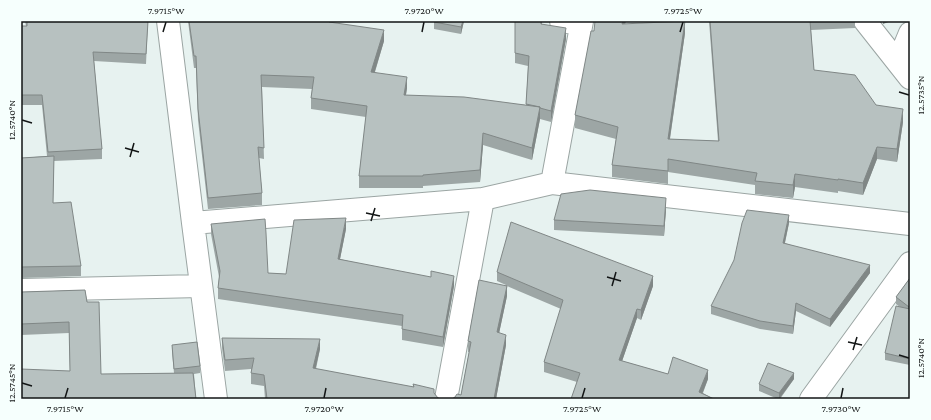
<svg xmlns="http://www.w3.org/2000/svg" width="931" height="420" viewBox="0 0 931 420" font-family="'Crimson Pro',serif">
  <rect width="100%" height="100%" fill="#e7f2f0"/>
  <g fill="none" stroke-linecap="round" stroke-linejoin="round">
    <defs>
      <path id="minor" d="M 168,21 L 193,223 L 216,399
        M 561,21 L 581,24
        M 865,21 L 910,78
        M 898,62 L 910,33
        M 552,183 L 582,21
        M 193,223 L 483,199 L 552,183 L 910,224
        M 21,290 L 201,286
        M 446,399 L 483,199
        M 811,399 L 910,263"/>
    </defs>
    <use href="#minor" stroke="#9ba5a3" stroke-width="24"/>
    <use href="#minor" stroke="#fff" stroke-width="22"/>
  </g>
  <path fill="#9da6a5" d="M 25,21 L 148,21 L 146,64 L 94,61 L 102,149 L 102,159 L 54,161 L 53,203 L 81,266 L 81,276 L 21,278 L 21,158 L 47,156 L 42,105 L 21,105 L 21,26 L 26,26 Z
    M 188,21 L 332,21 L 332,22 L 384,41 L 375,72 L 407,88 L 406,95 L 526,105 L 528,66 L 515,63 L 515,21 L 542,21 L 542,24 L 566,39 L 551,122 L 540,119 L 532,160 L 483,145 L 480,182 L 423,186 L 423,188 L 359,188 L 359,176 L 366,117 L 311,109 L 311,98 L 312,89 L 262,87 L 264,159 L 259,158 L 262,193 L 262,205 L 208,209 L 198,120 L 196,68 L 194,68 Z
    M 464,21 L 461,34 L 434,29 L 434,22 Z
    M 709,21 L 855,21 L 855,28 L 811,30 L 814,70 L 876,105 L 903,122 L 897,162 L 877,159 L 863,195 L 838,191 L 838,193 L 795,187 L 793,198 L 755,194 L 755,185 L 668,172 L 668,184 L 612,177 L 612,165 L 616,139 L 575,128 L 575,115 L 594,31 L 625,24 L 685,33 L 670,139 L 718,141 Z
    M 666,209 L 664,236 L 554,230 L 554,220 Z
    M 789,223 L 785,243 L 870,273 L 830,327 L 796,311 L 793,334 L 760,329 L 711,314 L 711,306 Z
    M 211,224 L 268,273 L 286,274 L 346,229 L 340,259 L 454,286 L 443,347 L 402,340 L 402,326 L 218,299 L 218,288 L 219,277 L 211,234 Z
    M 497,272 L 653,286 L 641,320 L 637,318 L 622,361 L 668,374 L 708,379 L 703,393 L 714,399 L 571,399 L 577,382 L 544,372 L 544,362 L 561,309 L 507,286 L 507,296 L 499,333 L 506,345 L 496,399 L 452,399 L 461,395 L 469,352 L 468,352 L 468,341 L 506,285 L 497,281 Z
    M 910,278 L 910,365 L 885,360 L 885,353 L 900,307 L 896,304 L 896,297 Z
    M 85,290 L 101,374 L 174,373 L 172,352 L 172,345 L 200,366 L 200,373 L 194,374 L 196,399 L 70,371 L 69,333 L 21,335 L 21,292 Z
    M 222,338 L 320,349 L 316,369 L 413,387 L 413,384 L 434,393 L 438,398 L 441,399 L 265,399 L 264,386 L 251,384 L 251,369 L 225,371 L 222,348 Z
    M 794,379 L 780,399 L 778,399 L 759,391 L 759,384 Z"/>
  <path fill="#808786" d="M 463,21 L 464,21 L 461,34 L 461,27 Z
    M 623,21 L 626,21 L 622,37 L 622,24 Z
    M 685,21 L 685,33 L 668,151 L 668,139 Z
    M 883,21 L 891,21 L 883,24 Z
    M 566,28 L 566,39 L 551,122 L 551,111 Z
    M 384,30 L 384,41 L 371,84 L 371,72 Z
    M 407,77 L 407,88 L 404,106 L 404,95 Z
    M 540,107 L 540,119 L 532,160 L 532,148 Z
    M 903,109 L 903,122 L 897,162 L 897,149 Z
    M 483,133 L 483,145 L 480,182 L 480,170 Z
    M 877,147 L 877,159 L 863,195 L 863,183 Z
    M 795,174 L 795,187 L 793,198 L 793,185 Z
    M 666,198 L 666,209 L 664,236 L 664,226 Z
    M 789,215 L 789,223 L 783,251 L 783,243 Z
    M 346,218 L 346,229 L 338,269 L 338,259 Z
    M 870,265 L 870,273 L 830,327 L 830,319 Z
    M 454,276 L 454,286 L 443,347 L 443,337 Z
    M 653,276 L 653,286 L 641,320 L 641,310 Z
    M 507,286 L 507,296 L 497,343 L 497,332 Z
    M 796,303 L 796,311 L 793,334 L 793,326 Z
    M 637,309 L 637,318 L 619,370 L 619,360 Z
    M 506,335 L 506,345 L 496,399 L 494,399 Z
    M 320,339 L 320,349 L 313,379 L 313,368 Z
    M 708,370 L 708,379 L 700,399 L 699,392 Z
    M 794,373 L 794,379 L 779,399 L 779,393 Z"/>
  <path fill="#b7c1c0" stroke="#808786" d="M 27,21 L 148,21 L 146,54 L 93,52 L 102,149 L 48,152 L 42,95 L 21,95 L 21,26 L 27,26 Z
    M 189,21 L 329,21 L 329,22 L 384,30 L 371,72 L 407,77 L 404,95 L 464,97 L 540,107 L 532,148 L 483,133 L 480,170 L 423,175 L 423,176 L 359,176 L 367,106 L 311,98 L 314,77 L 261,75 L 264,148 L 258,147 L 262,193 L 208,198 L 198,109 L 196,56 L 194,56 Z
    M 435,21 L 463,21 L 461,27 L 434,22 Z
    M 515,21 L 541,21 L 541,24 L 566,28 L 551,111 L 540,108 L 540,107 L 526,104 L 529,56 L 515,53 Z
    M 595,21 L 623,21 L 622,24 L 685,21 L 668,139 L 719,141 L 710,21 L 810,21 L 814,70 L 855,75 L 876,105 L 903,109 L 897,149 L 877,147 L 863,183 L 838,179 L 838,180 L 795,174 L 793,185 L 755,181 L 757,173 L 668,159 L 668,171 L 612,165 L 618,127 L 575,115 L 591,31 L 594,31 Z
    M 54,156 L 53,203 L 71,202 L 81,266 L 21,267 L 21,158 Z
    M 590,190 L 666,198 L 664,226 L 554,220 L 561,194 Z
    M 747,210 L 789,215 L 783,243 L 870,265 L 830,319 L 796,303 L 793,326 L 760,321 L 711,306 L 734,260 L 742,223 Z
    M 346,218 L 338,259 L 431,277 L 431,271 L 454,276 L 443,337 L 402,329 L 403,315 L 218,288 L 220,271 L 211,224 L 265,219 L 266,233 L 268,273 L 286,274 L 294,220 Z
    M 511,222 L 653,276 L 641,310 L 637,309 L 619,360 L 668,374 L 673,357 L 708,370 L 699,392 L 714,399 L 597,399 L 596,398 L 596,399 L 571,399 L 580,373 L 544,362 L 563,300 L 497,272 Z
    M 910,278 L 910,305 L 909,307 L 896,297 Z
    M 479,280 L 507,286 L 497,332 L 506,335 L 494,399 L 452,399 L 455,397 L 457,394 L 461,395 L 471,342 L 468,341 Z
    M 85,290 L 87,302 L 99,302 L 101,374 L 193,373 L 196,399 L 21,399 L 21,369 L 70,371 L 69,322 L 21,324 L 21,292 Z
    M 896,306 L 910,309 L 910,359 L 885,353 Z
    M 222,338 L 320,339 L 313,368 L 414,387 L 413,384 L 434,389 L 434,393 L 438,398 L 441,399 L 267,399 L 264,375 L 251,373 L 254,358 L 225,360 Z
    M 197,342 L 200,366 L 174,369 L 172,345 Z
    M 768,363 L 794,373 L 779,393 L 759,384 Z"/>
  <path fill="none" stroke="#121515" stroke-width="1.5" d="M 163,32 L 166,22M 422,32 L 424,22M 680,32 L 683,22M 899,92 L 909,95M 22,120 L 32,123M 125,148 L 139,152M 130,157 L 134,143M 366,213 L 380,216M 371,221 L 375,208M 607,277 L 621,281M 612,286 L 616,272M 848,342 L 862,345M 853,350 L 857,337M 899,355 L 909,358M 22,383 L 32,386M 65,398 L 68,388M 324,398 L 326,388M 582,398 L 585,388M 841,398 L 843,388"/>
  <rect width="931" height="420" fill="none" stroke="#f6fffd" stroke-width="44"/>
  <rect x="22" y="22" width="887" height="376" fill="none" stroke="#121515" stroke-width="1.5"/>
  <g font-size="10" text-anchor="middle" fill="#121515">
    <text x="166" y="14">7.9715°W</text>
    <text x="424" y="14">7.9720°W</text>
    <text x="683" y="14">7.9725°W</text>
    <text transform="translate(920 95) rotate(-90)" y="4">12.5735°N</text>
    <text transform="translate(11 120) rotate(-90)" y="4">12.5740°N</text>
    <text transform="translate(920 358) rotate(-90)" y="4">12.5740°N</text>
    <text transform="translate(11 383) rotate(-90)" y="4">12.5745°N</text>
    <text x="65" y="412">7.9715°W</text>
    <text x="324" y="412">7.9720°W</text>
    <text x="582" y="412">7.9725°W</text>
    <text x="841" y="412">7.9730°W</text>
  </g>
</svg>
